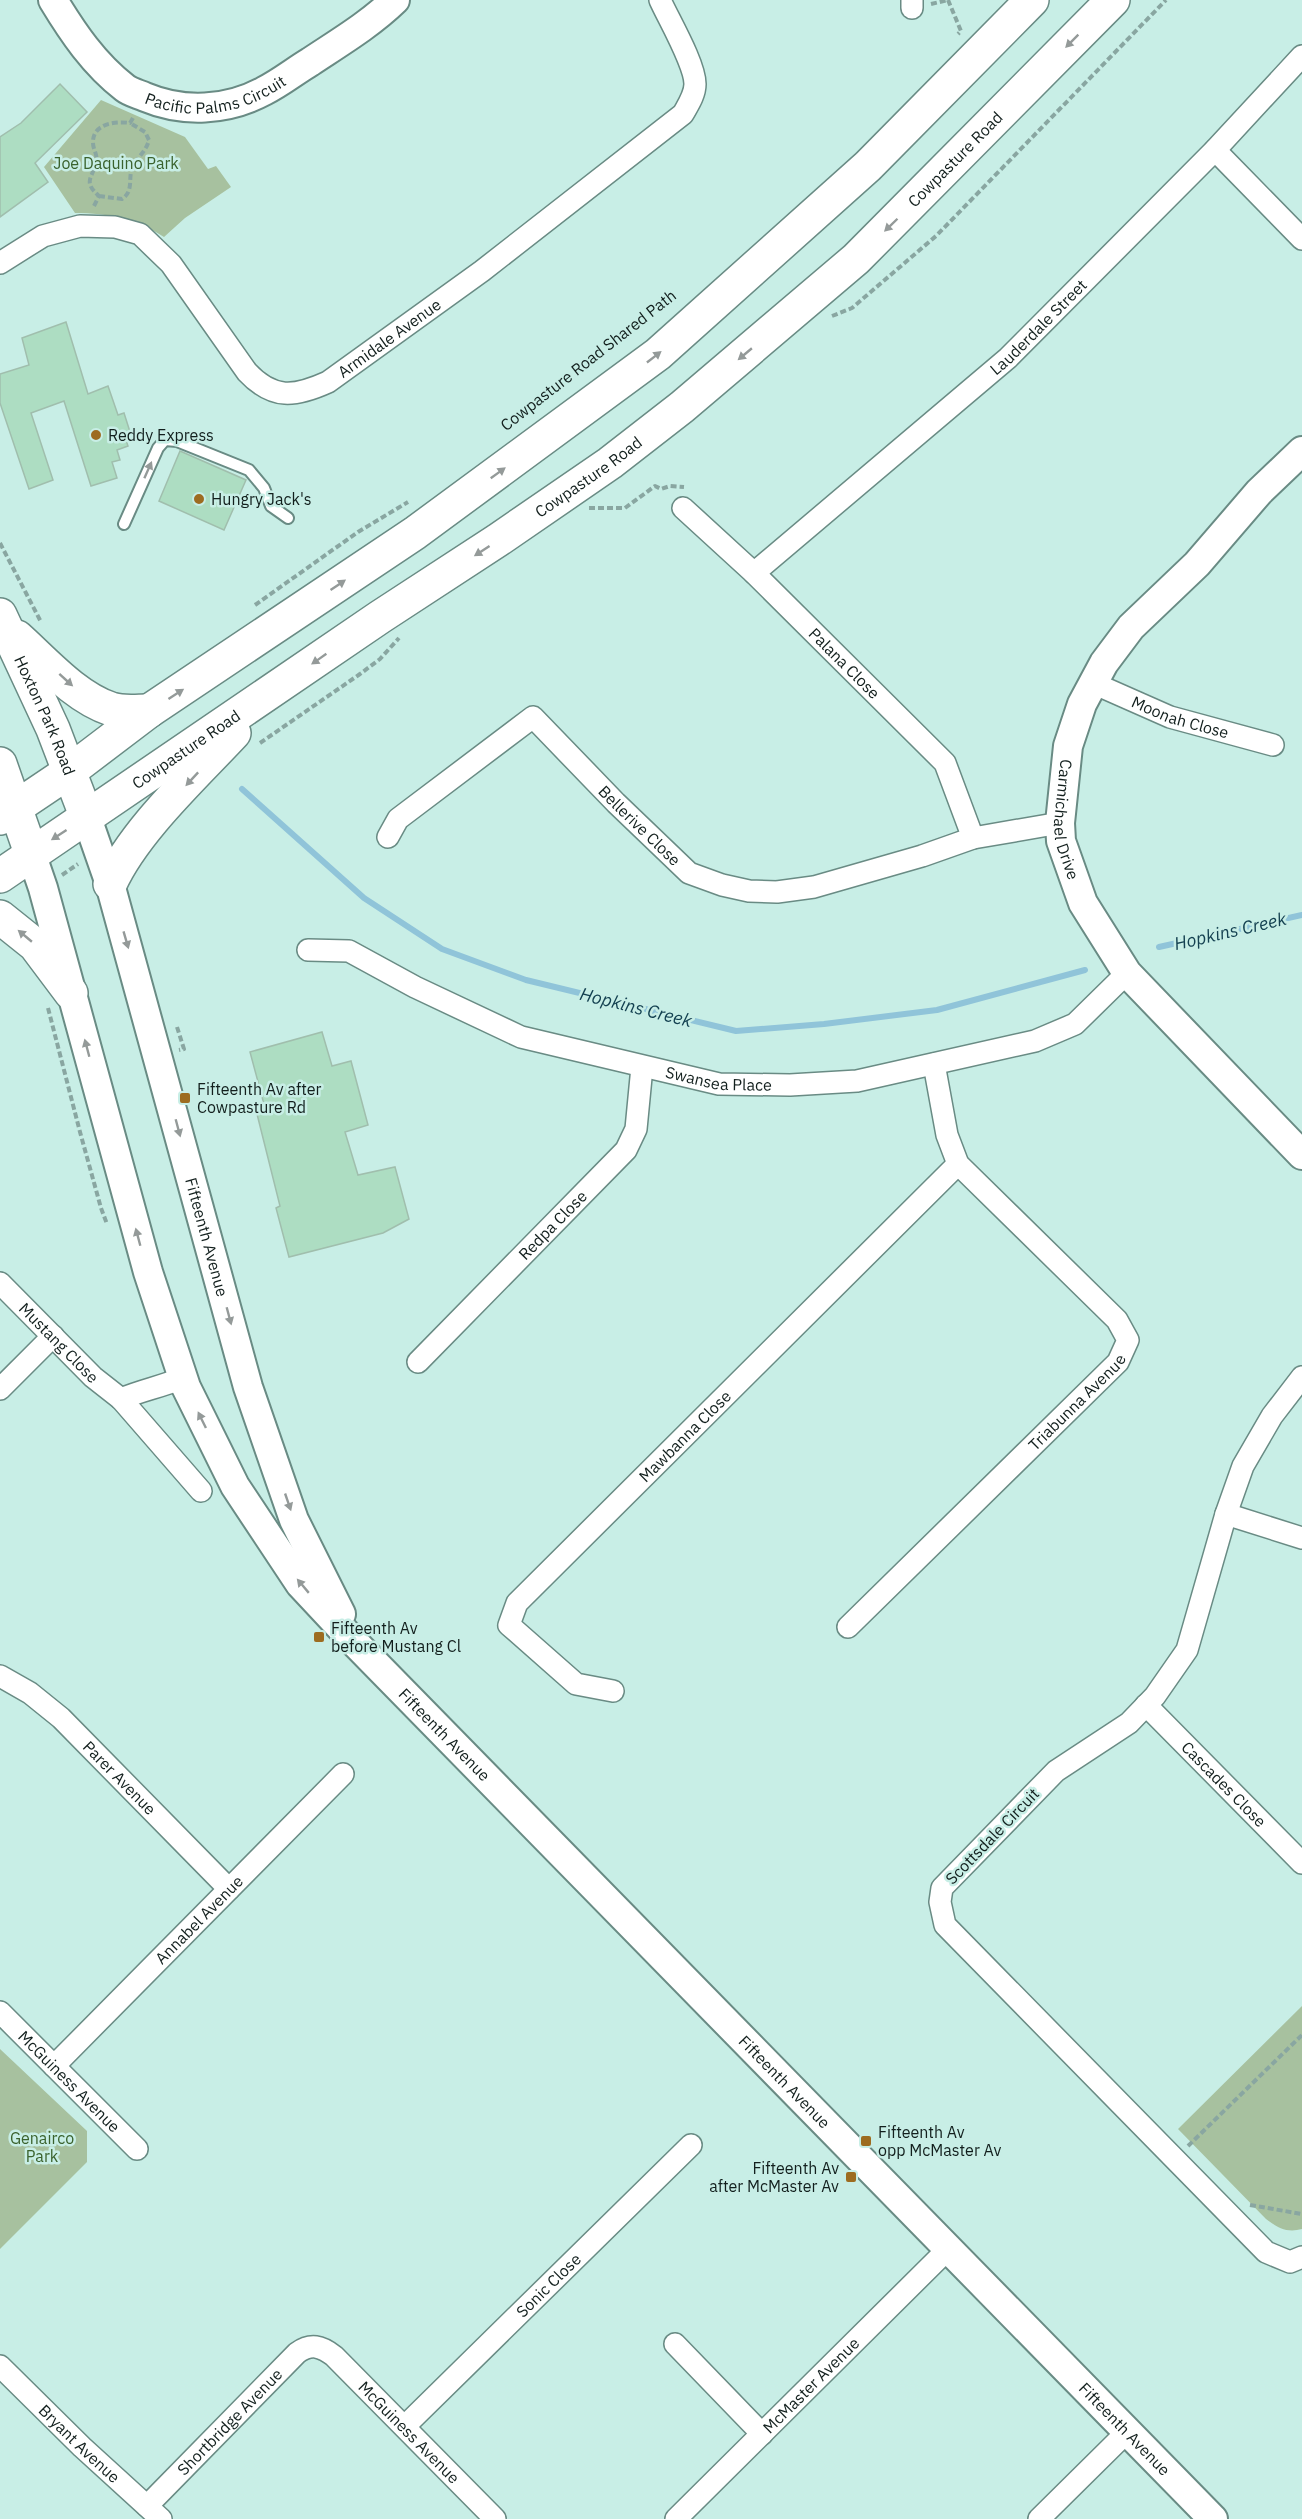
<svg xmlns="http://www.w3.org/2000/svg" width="1302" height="2519" viewBox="0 0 1302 2519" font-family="'IBM Plex Sans',sans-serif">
  <rect width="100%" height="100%" fill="#c8eee6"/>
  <path fill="#a7c19f" d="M 101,100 L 185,137 L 208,169 L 216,166 L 231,187 L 185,218 L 164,237 C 136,219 109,213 75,213 L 44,167 Z
    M 1302,2006 L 1302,2229 C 1287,2233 1278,2228 1266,2219 L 1178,2129 Z
    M 0,2049 L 87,2131 L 87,2162 L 0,2249 Z"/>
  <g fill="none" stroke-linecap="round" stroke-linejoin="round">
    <path stroke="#90c4d9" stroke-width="6" d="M 242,789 L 364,898 L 442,949 L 526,980 L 736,1031 L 824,1024 L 937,1010 L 1085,970
      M 1159,947 L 1302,915"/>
  </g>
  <path fill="#adddc2" stroke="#a0bead" stroke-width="1.5" d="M 60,84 L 87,112 L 35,163 L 48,182 L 0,217 L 0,137 L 21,123 Z
    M 66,322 L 88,394 L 108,386 L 118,415 L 124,413 L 131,435 L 125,437 L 128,446 L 117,450 L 120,460 L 112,462 L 117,478 L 91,486 L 64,401 L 31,413 L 53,480 L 29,489 L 0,403 L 0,374 L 29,365 L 22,338 Z
    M 180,451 L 246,480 L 224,530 L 159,501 Z
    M 322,1032 L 332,1066 L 351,1061 L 368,1125 L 345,1132 L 358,1175 L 395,1167 L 409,1219 L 383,1233 L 289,1257 L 276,1208 L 280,1206 L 256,1110 L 265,1108 L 250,1052 Z"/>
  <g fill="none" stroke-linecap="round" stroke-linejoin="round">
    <defs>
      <path id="lane" d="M 124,524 L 158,448 L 165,440 L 177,441 L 249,470 L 264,488 L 271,506 L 288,518"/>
      <g id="street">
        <path d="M 912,0 L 912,8"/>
        <path d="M 1215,150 L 1302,239"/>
        <path id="s1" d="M 0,263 L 43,236 L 80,226 L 115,227 L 140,234 L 171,264 L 247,372 C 273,400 295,397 328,382 L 482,271 L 683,114 C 688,105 695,95 695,84 C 695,64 669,20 660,0"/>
        <path id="s2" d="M 683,508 L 754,573 L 945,763 L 973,838"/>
        <path id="s3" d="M 754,573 L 1008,358 L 1215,150 L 1302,56"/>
        <path id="s4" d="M 1093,683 L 1170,717 L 1273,745"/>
        <path id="s5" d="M 388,837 L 398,819 L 533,717 L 616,803 L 689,873 L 722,885 L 749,891 L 777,892 L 814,887 L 922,856 L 973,838 L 1060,823"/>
        <path id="s6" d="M 308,950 L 349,951 L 415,987 L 521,1037 L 719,1084 L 790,1085 L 857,1081 L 1035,1041 L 1075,1024 L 1127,973"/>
        <path id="s7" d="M 0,1283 L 93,1377 L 121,1399 L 201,1491"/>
        <path id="s8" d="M 418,1362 L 626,1150 L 636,1129 L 642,1067"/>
        <path d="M 1302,1377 L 1272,1416 L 1243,1466 L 1226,1514 L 1187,1650 L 1155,1696 L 1129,1723 L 1056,1771 L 942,1888 L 940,1902 L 945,1925 L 1266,2252 L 1290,2262 L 1302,2257"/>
        <path d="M 0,1389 L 53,1336"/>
        <path d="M 121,1399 C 142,1390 161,1387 182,1378"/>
        <path d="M 1226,1514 L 1302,1538"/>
        <path id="s9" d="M 848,1627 L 1118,1362 L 1128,1340 L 1117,1320 L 958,1164 L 947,1135 L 934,1064"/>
        <path id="s10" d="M 0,1676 L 30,1693 L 61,1718 L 229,1889"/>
        <path id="s11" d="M 613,1691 L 576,1684 L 509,1625 L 517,1603 L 958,1164"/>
        <path id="s12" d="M 1146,1705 L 1302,1863"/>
        <path id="s13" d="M 0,2012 L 137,2149"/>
        <path id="s14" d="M 54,2066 L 343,1774"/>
        <path d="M 675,2344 L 762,2434"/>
        <path id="s15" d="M 0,2366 L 82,2447 L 161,2519"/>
        <path id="s16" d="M 405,2426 L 691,2145"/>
        <path id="s17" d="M 147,2506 L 297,2353 C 311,2343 321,2346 334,2356 L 495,2519"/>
        <path id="s18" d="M 676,2519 L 947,2250"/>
        <path d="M 1039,2519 L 1127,2432"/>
      </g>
      <g id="secondary">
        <path id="s19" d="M 53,0 C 73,33 94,64 125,88 C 130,92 138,94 145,97 C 183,113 227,111 264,91 C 280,83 295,71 310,62 C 340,42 369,25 395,0"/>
        <path id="s20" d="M 1302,451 L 1259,492 L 1197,564 L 1131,627 L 1104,663 L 1082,704 L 1068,746 L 1060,823 L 1061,841 L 1083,903 L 1127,973 L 1302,1155"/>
        <path id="s21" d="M 87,818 L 110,884 L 248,1387 L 294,1520 L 341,1614"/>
        <path id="s22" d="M 31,853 L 43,888 L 148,1272 L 186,1387 L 235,1486 L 300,1584 L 357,1645 L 1213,2519"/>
      </g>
      <g id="primary">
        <path id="s23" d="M 0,615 L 53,729 L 87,818"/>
        <path d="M 17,637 C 45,662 75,697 111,709 C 122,713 137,711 149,711"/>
        <path d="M 0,764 L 31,853"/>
        <path d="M 0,818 L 70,771 L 149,711 L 415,533 L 658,354 L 868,166 L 1032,0"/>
        <path id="s24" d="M 0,876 L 380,617 L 498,540 L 610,463 L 682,407 L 856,259 L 1113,0"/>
        <path d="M 110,884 C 134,831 194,776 234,733"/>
        <path d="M 0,917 L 35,945 L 71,993"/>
      </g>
    </defs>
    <use href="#lane" stroke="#698b84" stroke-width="14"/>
    <use href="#street" stroke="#698b84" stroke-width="24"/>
    <use href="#secondary" stroke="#698b84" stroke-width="32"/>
    <use href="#primary" stroke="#698b84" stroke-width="36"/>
    <path stroke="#89a6a1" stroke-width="4" stroke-dasharray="6 3" stroke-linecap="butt" d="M 948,0 L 961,31 L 958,34
      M 931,4 L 948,0
      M 99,196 L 122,199 C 134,191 128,179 132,168 C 137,157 146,152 149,140 L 145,132 L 130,123
      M 94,206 L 99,196 C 82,181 93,178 96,162 C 98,154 93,150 93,143 C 92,123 117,121 130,123 L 133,118
      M 832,316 L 852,308 L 936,236 L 1166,0
      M 589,508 L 625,508 L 655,486 L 661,489 L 670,486 L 684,487
      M 0,543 L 41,622
      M 255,605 L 358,532 L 408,502
      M 260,743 L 360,674 L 380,659 L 399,638
      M 62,875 L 78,864
      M 48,1008 L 80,1132 L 101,1208 L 107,1224
      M 177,1027 L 184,1049 L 179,1050
      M 1188,2146 L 1302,2035
      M 1250,2205 L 1302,2214"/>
    <use href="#lane" stroke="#fff" stroke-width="10"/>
    <use href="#street" stroke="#fff" stroke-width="21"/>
    <use href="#secondary" stroke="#fff" stroke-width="28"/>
    <use href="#primary" stroke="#fff" stroke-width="33"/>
  </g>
  <defs><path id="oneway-solid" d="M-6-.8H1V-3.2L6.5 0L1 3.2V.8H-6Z" transform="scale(1.5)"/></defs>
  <g fill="#949a99">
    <use href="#oneway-solid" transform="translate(1072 41) rotate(135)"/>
    <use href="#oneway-solid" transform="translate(891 225) rotate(136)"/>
    <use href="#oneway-solid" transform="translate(745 354) rotate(140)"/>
    <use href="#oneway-solid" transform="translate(654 357) rotate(-38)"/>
    <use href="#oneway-solid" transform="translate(148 470) rotate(-66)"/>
    <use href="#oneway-solid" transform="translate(498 473) rotate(-36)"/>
    <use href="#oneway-solid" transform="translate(482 551) rotate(147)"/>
    <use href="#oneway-solid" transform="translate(338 585) rotate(-34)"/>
    <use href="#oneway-solid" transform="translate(319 659) rotate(145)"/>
    <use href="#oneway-solid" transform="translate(66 680) rotate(42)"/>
    <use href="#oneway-solid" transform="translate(176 694) rotate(-33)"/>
    <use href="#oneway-solid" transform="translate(192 779) rotate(133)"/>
    <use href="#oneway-solid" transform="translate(59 835) rotate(147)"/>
    <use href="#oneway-solid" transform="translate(25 936) rotate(-140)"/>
    <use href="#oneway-solid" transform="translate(126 940) rotate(74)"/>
    <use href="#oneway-solid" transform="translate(87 1048) rotate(-105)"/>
    <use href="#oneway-solid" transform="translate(178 1128) rotate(75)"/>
    <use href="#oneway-solid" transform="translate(138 1237) rotate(-105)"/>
    <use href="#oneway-solid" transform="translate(229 1316) rotate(75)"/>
    <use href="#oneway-solid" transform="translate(202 1420) rotate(-116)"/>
    <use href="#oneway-solid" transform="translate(288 1502) rotate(71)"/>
    <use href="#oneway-solid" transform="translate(303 1586) rotate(-130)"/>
  </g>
  <g fill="#9d6c20" stroke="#c8eee6" stroke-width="2">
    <circle cx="96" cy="435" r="6"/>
    <circle cx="199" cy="499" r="6"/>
    <rect x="179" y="1092" width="12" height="12" rx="3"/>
    <rect x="313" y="1631" width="12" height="12" rx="3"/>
    <rect x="860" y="2135" width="12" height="12" rx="3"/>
    <rect x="845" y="2171" width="12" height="12" rx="3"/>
  </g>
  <g text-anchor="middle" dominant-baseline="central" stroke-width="5" stroke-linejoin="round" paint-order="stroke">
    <g font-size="16" fill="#121f1d" stroke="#c8eee6">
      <text stroke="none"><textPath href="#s19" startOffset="210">Pacific Palms Circuit</textPath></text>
      <text stroke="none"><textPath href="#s24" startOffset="1197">Cowpasture Road</textPath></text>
      <text stroke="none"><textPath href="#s3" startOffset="376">Lauderdale Street</textPath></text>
      <text stroke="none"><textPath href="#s1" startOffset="490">Armidale Avenue</textPath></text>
      <text transform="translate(588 360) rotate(-38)">Cowpasture Road Shared Path</text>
      <text stroke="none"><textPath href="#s24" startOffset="711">Cowpasture Road</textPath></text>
      <text stroke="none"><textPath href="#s2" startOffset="224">Palana Close</textPath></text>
      <text stroke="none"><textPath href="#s23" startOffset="110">Hoxton Park Road</textPath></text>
      <text stroke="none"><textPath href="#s4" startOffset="94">Moonah Close</textPath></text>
      <text stroke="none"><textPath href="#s24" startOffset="225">Cowpasture Road</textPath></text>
      <text stroke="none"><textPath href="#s20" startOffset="456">Carmichael Drive</textPath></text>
      <text stroke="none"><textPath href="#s5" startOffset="342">Bellerive Close</textPath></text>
      <text stroke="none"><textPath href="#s6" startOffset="436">Swansea Place</textPath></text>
      <text stroke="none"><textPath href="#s8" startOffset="192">Redpa Close</textPath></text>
      <text stroke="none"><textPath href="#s21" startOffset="436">Fifteenth Avenue</textPath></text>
      <text stroke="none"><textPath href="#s7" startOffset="84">Mustang Close</textPath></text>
      <text stroke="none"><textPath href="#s9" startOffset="321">Triabunna Avenue</textPath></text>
      <text stroke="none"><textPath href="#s11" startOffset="387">Mawbanna Close</textPath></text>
      <text stroke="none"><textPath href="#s22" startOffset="993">Fifteenth Avenue</textPath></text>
      <text stroke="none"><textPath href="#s10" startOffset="158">Parer Avenue</textPath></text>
      <text stroke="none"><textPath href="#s12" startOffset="111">Cascades Close</textPath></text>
      <text transform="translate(992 1836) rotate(-46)">Scottsdale Circuit</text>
      <text stroke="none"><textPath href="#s14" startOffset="206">Annabel Avenue</textPath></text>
      <text stroke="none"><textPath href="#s13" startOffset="98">McGuiness Avenue</textPath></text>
      <text stroke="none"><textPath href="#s22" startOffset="1479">Fifteenth Avenue</textPath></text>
      <text stroke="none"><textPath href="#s16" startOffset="201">Sonic Close</textPath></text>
      <text stroke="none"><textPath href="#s18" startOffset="190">McMaster Avenue</textPath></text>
      <text stroke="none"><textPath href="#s17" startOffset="118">Shortbridge Avenue</textPath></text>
      <text stroke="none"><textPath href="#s22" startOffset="1965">Fifteenth Avenue</textPath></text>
      <text stroke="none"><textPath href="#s17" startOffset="362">McGuiness Avenue</textPath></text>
      <text stroke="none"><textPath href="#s15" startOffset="111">Bryant Avenue</textPath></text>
    </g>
    <g font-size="16" fill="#3a622d" stroke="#c8eee6">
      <text x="116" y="163">Joe Daquino Park</text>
      <text x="42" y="2138">Genairco<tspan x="42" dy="18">Park</tspan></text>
    </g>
    <g font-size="16" fill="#121f1d" stroke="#c8eee6" text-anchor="start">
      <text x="108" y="435">Reddy Express</text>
      <text x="211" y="499">Hungry Jack's</text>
      <text x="197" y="1089">Fifteenth Av after<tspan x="197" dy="18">Cowpasture Rd</tspan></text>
      <text x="331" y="1628">Fifteenth Av<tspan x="331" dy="18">before Mustang Cl</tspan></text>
      <text x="878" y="2132">Fifteenth Av<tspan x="878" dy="18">opp McMaster Av</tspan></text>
      <text x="839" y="2168" text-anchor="end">Fifteenth Av<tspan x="839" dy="18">after McMaster Av</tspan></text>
    </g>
    <g font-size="18" font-style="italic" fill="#144151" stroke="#c8eee6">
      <text transform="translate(1230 931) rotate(-13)">Hopkins Creek</text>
      <text transform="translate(636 1007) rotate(14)">Hopkins Creek</text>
    </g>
  </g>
</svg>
